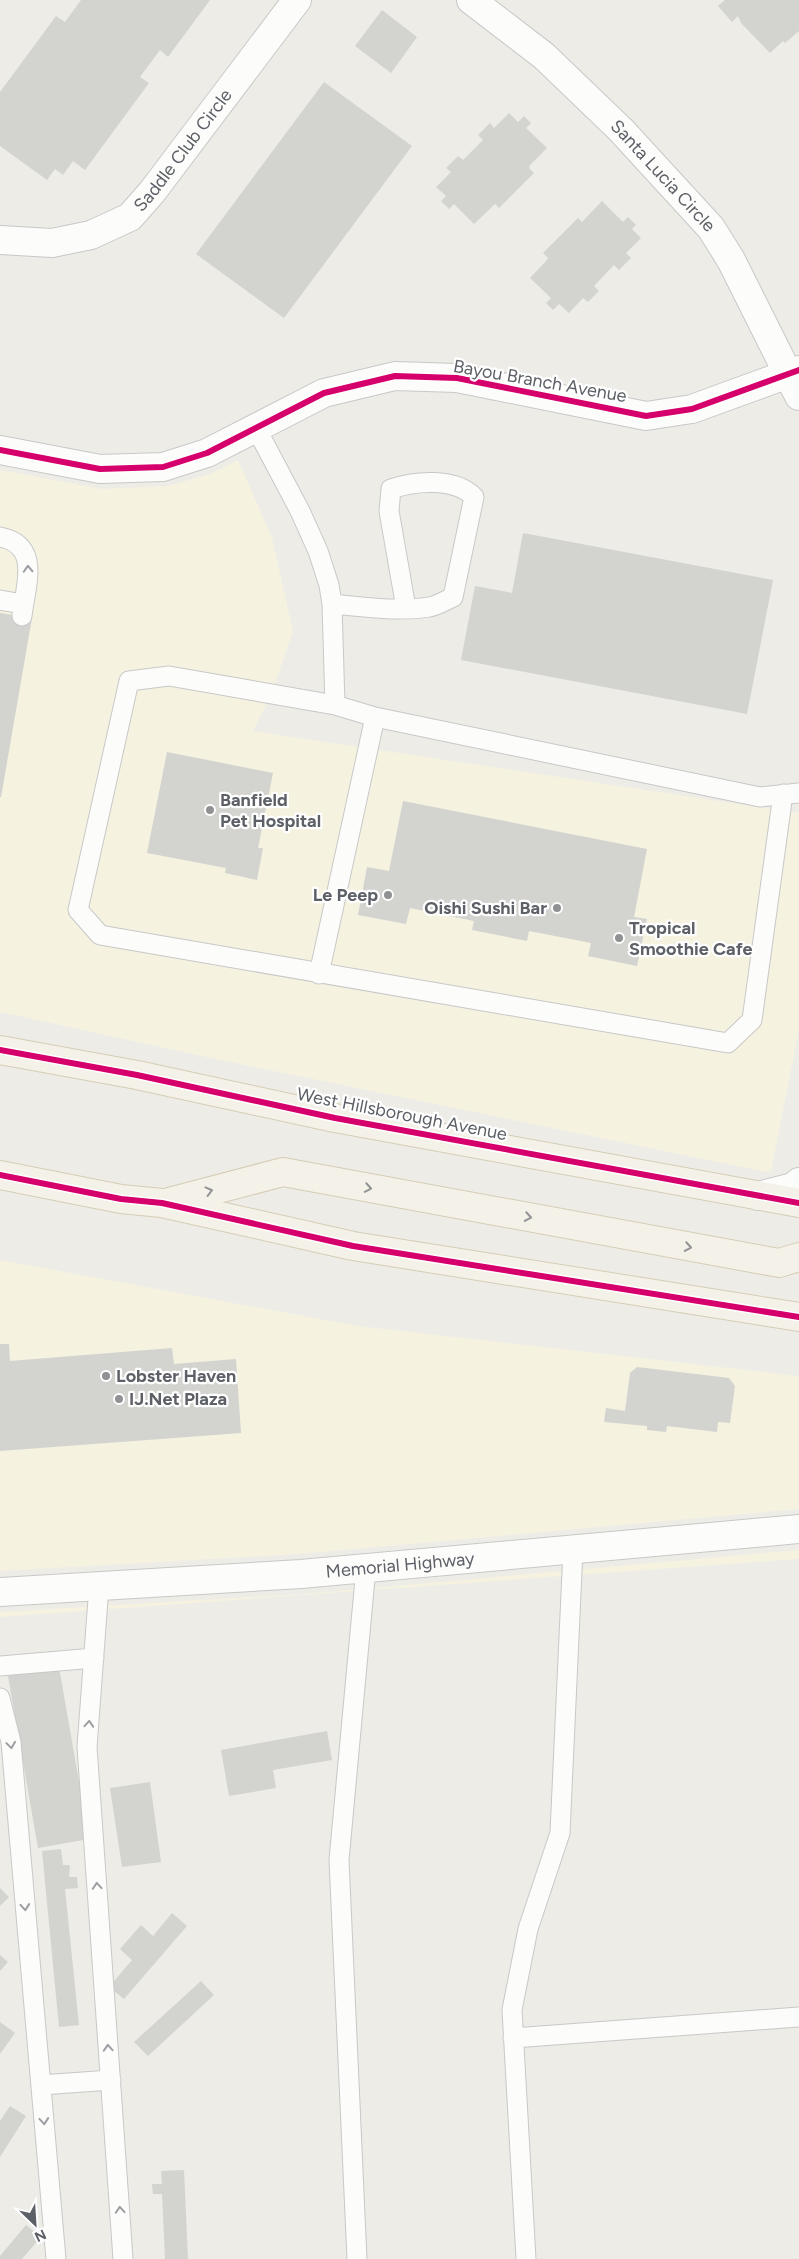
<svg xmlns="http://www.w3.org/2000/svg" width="799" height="2259" viewBox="0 0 799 2259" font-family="Figtree,sans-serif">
  <rect width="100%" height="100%" fill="#edece7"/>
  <path fill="#f6f2e0" d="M 238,460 L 272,538 L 293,631 L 271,695 L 253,731 L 799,813 L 799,1029 L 771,1171 L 767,1172 L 225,1061 L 0,1012 L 0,470 L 102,489 L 169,486 L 213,473 Z
    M 0,1260 L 358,1326 L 799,1376 L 799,1509 L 298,1554 L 0,1571 Z
    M 799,1550 L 799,1559 L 0,1617 L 0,1612 L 304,1594 Z"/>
  <path fill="#d3d3d0" d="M 81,0 L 210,0 L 168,57 L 160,50 L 140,77 L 149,83 L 85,170 L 73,161 L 63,175 L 55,169 L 47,180 L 0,146 L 0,92 L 56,16 L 65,22 Z
    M 725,0 L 799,0 L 799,31 L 785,43 L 783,41 L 770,53 L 741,23 L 738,16 L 732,22 L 718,6 Z
    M 382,10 L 417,37 L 391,73 L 355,46 Z
    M 324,82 L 412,146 L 284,318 L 196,254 Z
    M 509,113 L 518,122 L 524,116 L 531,123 L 526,128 L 547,148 L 530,165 L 529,168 L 534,173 L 499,208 L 495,204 L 474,224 L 454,204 L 449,209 L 441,201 L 446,196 L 436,187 L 451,172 L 446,168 L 458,156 L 463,160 L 483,140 L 478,135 L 490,123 L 494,128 Z
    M 602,201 L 623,222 L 628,217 L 636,225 L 632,229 L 641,238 L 626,253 L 631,258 L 619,270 L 614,265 L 594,286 L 599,291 L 588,302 L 583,298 L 569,313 L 559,304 L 553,310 L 546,303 L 551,298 L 530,278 L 546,261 L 548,258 L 543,253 L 578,218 L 582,222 Z
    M 523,533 L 773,580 L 747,714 L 461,660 L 475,586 L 512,593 Z
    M 0,613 L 32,618 L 1,797 L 0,797 Z
    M 167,752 L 273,773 L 258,848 L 263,848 L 257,880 L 225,873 L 226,868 L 147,853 Z
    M 403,801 L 647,849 L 634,917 L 647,919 L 637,966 L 588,956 L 591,943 L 529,931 L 527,941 L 472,930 L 474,921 L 410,908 L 406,924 L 358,915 L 367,867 L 389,871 Z
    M 0,1344 L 9,1344 L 10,1361 L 172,1348 L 174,1364 L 236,1359 L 241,1433 L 0,1451 Z
    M 637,1367 L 729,1378 L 735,1386 L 730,1423 L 718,1422 L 717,1432 L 667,1426 L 666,1432 L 647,1430 L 647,1426 L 604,1422 L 606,1408 L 625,1411 L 630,1373 Z
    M 59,1667 L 89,1839 L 38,1848 L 8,1676 Z
    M 327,1731 L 332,1760 L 273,1770 L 276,1788 L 229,1796 L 221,1750 Z
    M 150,1782 L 161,1862 L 122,1867 L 110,1788 Z
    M 61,1849 L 63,1865 L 70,1865 L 69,1877 L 77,1877 L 78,1888 L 65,1889 L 79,2025 L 59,2027 L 42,1851 Z
    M 0,1888 L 9,1897 L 0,1906 Z
    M 172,1913 L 187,1926 L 124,1999 L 109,1987 L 132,1960 L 120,1949 L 141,1925 L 153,1936 Z
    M 0,1955 L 8,1962 L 0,1971 Z
    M 201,1981 L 214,1995 L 148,2056 L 134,2042 Z
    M 0,2022 L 15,2033 L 0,2054 Z
    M 10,2106 L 26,2116 L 0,2157 L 0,2121 Z
    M 184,2170 L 188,2259 L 165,2259 L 162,2194 L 153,2194 L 152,2184 L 162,2184 L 161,2171 Z
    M 26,2225 L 41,2237 L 22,2259 L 0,2259 L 0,2256 Z"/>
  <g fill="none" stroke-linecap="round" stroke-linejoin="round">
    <defs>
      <path id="service" d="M 256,428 L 300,511 L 318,551 L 329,585 L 332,604 L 335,705 L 375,717 L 760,797 L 799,793
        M 0,537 C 42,545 25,587 22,616
        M 0,600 L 23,604
        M 332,604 C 363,607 397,612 429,607 C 437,606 446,600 453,597 L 474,497 C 455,477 414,481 391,489 L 389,511 L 406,608
        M 335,705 L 169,676 L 129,681 L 78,910 L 100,935 L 728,1043 L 752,1020 L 783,794
        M 319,974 L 375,717
        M 99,1586 L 87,1747 L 123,2259
        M 0,1666 L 94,1658
        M 0,1698 L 11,1742 L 56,2259
        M 513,2038 L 799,2017
        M 41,2085 L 111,2080
        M 357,2259 L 339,1860 L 366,1568
        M 526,2259 L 512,2010 L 528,1929 L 560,1833 L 573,1550"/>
      <g id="minor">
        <path id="s1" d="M 471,0 L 544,56 L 621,130 L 711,228 L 731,260 L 799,396"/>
        <path id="s2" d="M 0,240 L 52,243 L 91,235 L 130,217 L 152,192 L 297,0"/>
        <path d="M 0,450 L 100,469 L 163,467 L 207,453 L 324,393 L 395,376 L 457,378 L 646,416 L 692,409 L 799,370"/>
        <path d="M 758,1196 L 793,1187 L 799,1182"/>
        <path id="s3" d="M 0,1592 L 301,1574 L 799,1529"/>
      </g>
      <path id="primary" d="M 0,1050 L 137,1075 L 335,1118 L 799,1203
        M 0,1175 L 121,1199 L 162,1203 L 353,1246 L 799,1317
        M 169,1202 L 283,1172 L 779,1263 L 799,1257"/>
    </defs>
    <use href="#service" stroke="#c8c8c8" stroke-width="21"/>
    <use href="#minor" stroke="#c8c8c8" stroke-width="30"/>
    <use href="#primary" stroke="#d5cdb5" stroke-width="30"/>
    <use href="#service" stroke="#fcfcfb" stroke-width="19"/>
    <use href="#minor" stroke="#fcfcfb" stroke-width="28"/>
    <use href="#primary" stroke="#f3f1e8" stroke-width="28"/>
    <defs>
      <path id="cycleway" d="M 0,450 L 100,469 L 163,467 L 207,453 L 324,393 L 395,376 L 457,378 L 646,416 L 692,409 L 799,370
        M 0,1050 L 137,1075 L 335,1118 L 799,1203
        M 0,1175 L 121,1199 L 162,1203 L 353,1246 L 799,1317"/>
    </defs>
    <use href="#cycleway" stroke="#fff" stroke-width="9"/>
    <use href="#cycleway" stroke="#d6006c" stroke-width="6"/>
  </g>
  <defs><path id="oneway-chevron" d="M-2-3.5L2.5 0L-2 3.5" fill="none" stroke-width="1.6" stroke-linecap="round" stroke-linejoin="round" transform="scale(1.25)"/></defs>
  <g stroke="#9d9ea2">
    <use href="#oneway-chevron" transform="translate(28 569) rotate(-93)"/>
    <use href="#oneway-chevron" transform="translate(89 1724) rotate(-86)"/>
    <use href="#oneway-chevron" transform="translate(11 1745) rotate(82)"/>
    <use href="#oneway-chevron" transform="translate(97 1886) rotate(-94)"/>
    <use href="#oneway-chevron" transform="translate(25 1907) rotate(85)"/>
    <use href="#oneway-chevron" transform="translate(108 2048) rotate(-94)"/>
    <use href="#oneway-chevron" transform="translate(44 2121) rotate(85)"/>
    <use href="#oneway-chevron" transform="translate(120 2210) rotate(-94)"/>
  </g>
  <g stroke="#929394">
    <use href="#oneway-chevron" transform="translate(368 1188) rotate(10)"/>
    <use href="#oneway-chevron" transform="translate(209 1191) rotate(-14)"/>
    <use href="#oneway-chevron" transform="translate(528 1217) rotate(10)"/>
    <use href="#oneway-chevron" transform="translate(688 1247) rotate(10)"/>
  </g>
  <g fill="#8f9193" stroke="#fff" stroke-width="2">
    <circle cx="210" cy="810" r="5"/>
    <circle cx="388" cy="895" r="5"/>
    <circle cx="557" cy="908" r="5"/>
    <circle cx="619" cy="938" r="5"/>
    <circle cx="106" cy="1376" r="5"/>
    <circle cx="119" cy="1399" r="5"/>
  </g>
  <g text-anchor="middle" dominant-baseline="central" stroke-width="4.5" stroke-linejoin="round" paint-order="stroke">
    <g font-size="18" fill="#5d6066" stroke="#fff">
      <text stroke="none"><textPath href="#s2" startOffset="220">Saddle Club Circle</textPath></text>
      <text stroke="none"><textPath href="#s1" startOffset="261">Santa Lucia Circle</textPath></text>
      <text transform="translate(540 381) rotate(10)">Bayou Branch Avenue</text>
      <text transform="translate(402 1114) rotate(11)">West Hillsborough Avenue</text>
      <text stroke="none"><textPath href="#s3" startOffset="401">Memorial Highway</textPath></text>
    </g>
    <g font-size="18" font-weight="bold" fill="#5d6066" stroke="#fff" text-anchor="start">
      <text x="220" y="800">Banfield<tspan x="220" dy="21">Pet Hospital</tspan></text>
      <text x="378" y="895" text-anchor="end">Le Peep</text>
      <text x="547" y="908" text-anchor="end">Oishi Sushi Bar</text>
      <text x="629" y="928">Tropical<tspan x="629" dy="21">Smoothie Cafe</tspan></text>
      <text x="116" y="1376">Lobster Haven</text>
      <text x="129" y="1399">IJ.Net Plaza</text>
    </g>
  </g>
  <g transform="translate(35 2224) rotate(155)" stroke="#ffffff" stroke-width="4" paint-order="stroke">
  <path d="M0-4L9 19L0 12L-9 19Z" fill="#5d6066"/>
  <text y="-8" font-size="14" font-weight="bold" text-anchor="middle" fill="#5d6066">N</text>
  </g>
</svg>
